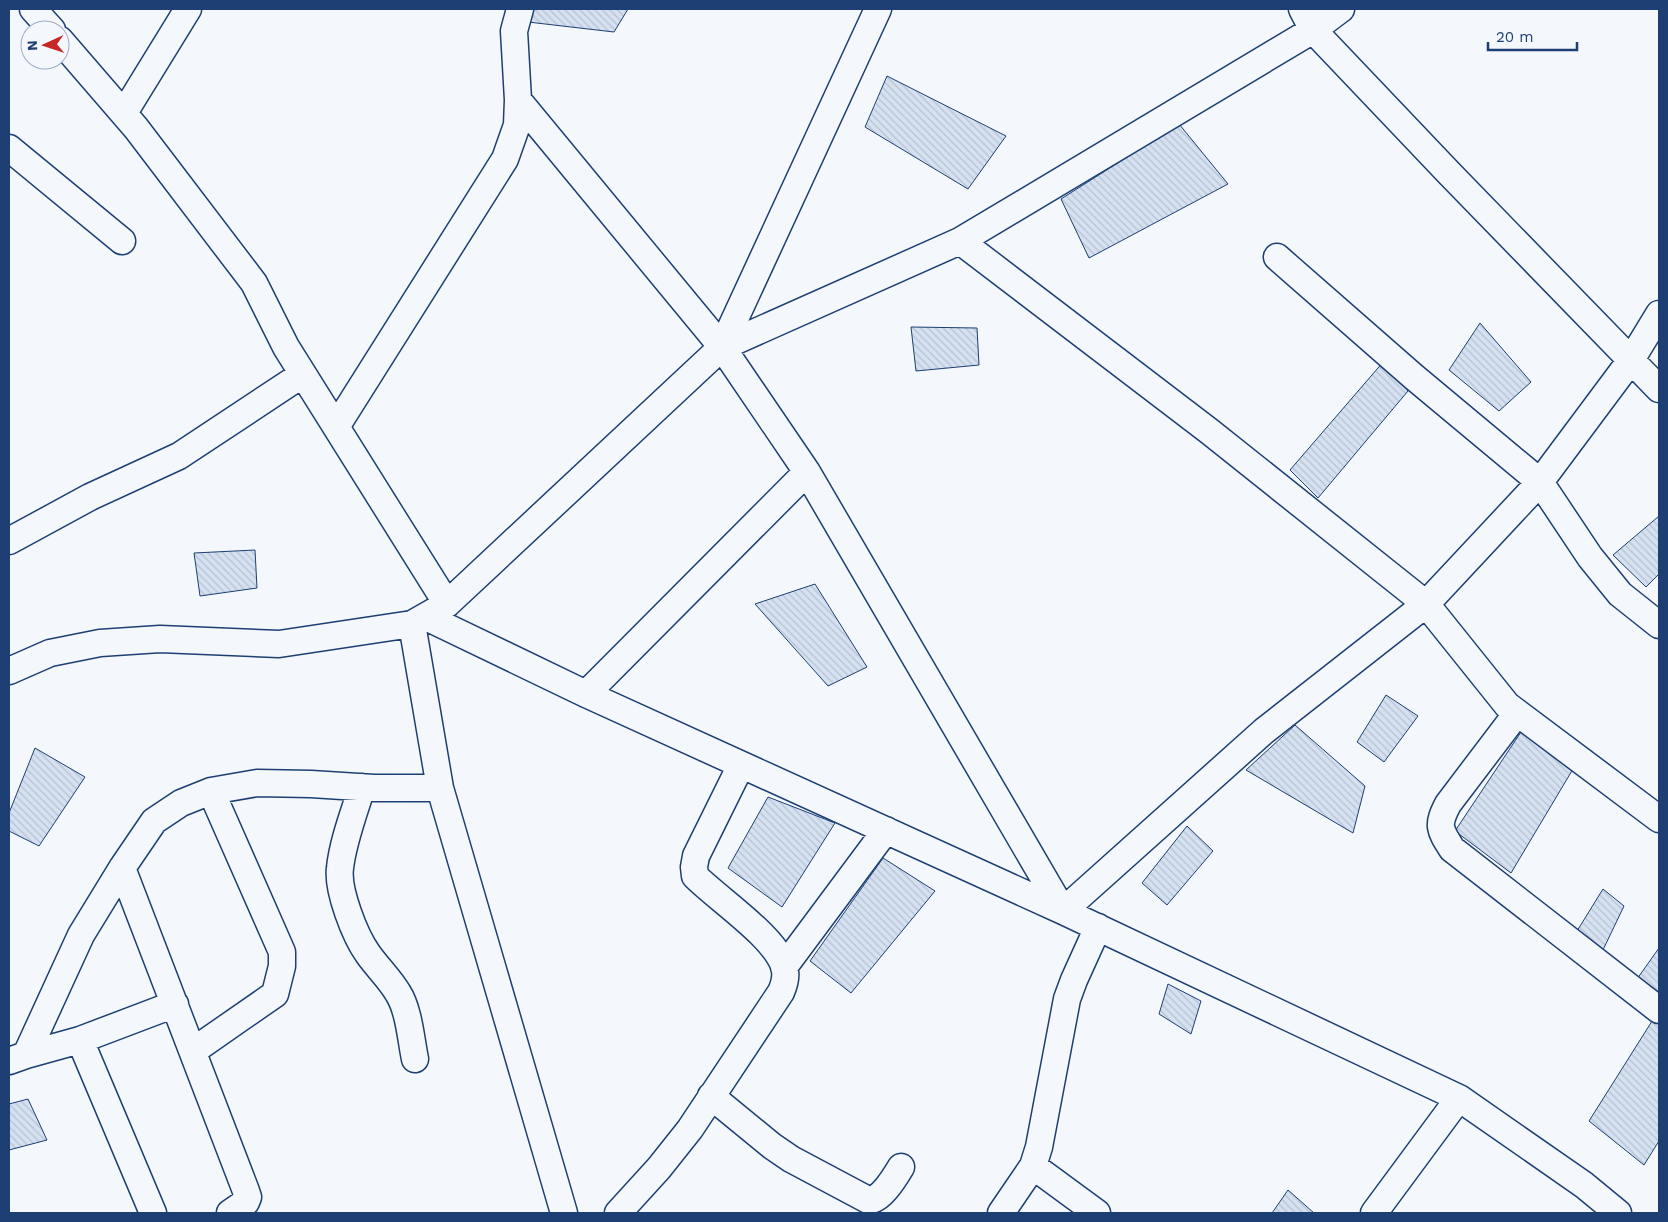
<svg xmlns="http://www.w3.org/2000/svg" width="1668" height="1222" viewBox="0 0 1668 1222" font-family="'Work Sans',sans-serif">
  <defs>
    <pattern id="building-back-hatch" width="6" height="6" patternUnits="userSpaceOnUse" patternTransform="scale(1.25)"><rect width="6" height="6" fill="#d5e0f0"/><path d="M-1 5l2 2M0 0l6 6M5-1l2 2" fill="none" stroke="#b6c1d1"/></pattern>
  </defs>
  <rect width="100%" height="100%" fill="#f4f7fb"/>
  <path fill="url(#building-back-hatch)" stroke="#1d3f73" d="M 532,9 L 628,9 L 614,32 L 528,22 Z
    M 887,76 L 1006,136 L 968,189 L 865,127 Z
    M 1179,124 L 1228,184 L 1089,258 L 1061,199 Z
    M 1480,323 L 1531,382 L 1499,411 L 1449,370 Z
    M 911,327 L 977,328 L 979,365 L 916,371 Z
    M 1384,361 L 1408,391 L 1318,498 L 1290,470 Z
    M 1659,516 L 1659,574 L 1646,587 L 1613,555 Z
    M 255,550 L 257,588 L 200,596 L 194,553 Z
    M 815,584 L 867,667 L 828,686 L 755,604 Z
    M 1386,695 L 1418,716 L 1384,762 L 1357,742 Z
    M 1295,725 L 1365,786 L 1353,833 L 1246,770 Z
    M 1523,729 L 1576,764 L 1511,873 L 1455,831 Z
    M 35,748 L 85,777 L 39,846 L 9,831 L 9,813 Z
    M 768,797 L 835,823 L 782,907 L 728,868 Z
    M 1187,826 L 1213,851 L 1167,905 L 1142,883 Z
    M 883,858 L 935,891 L 851,993 L 810,961 Z
    M 1603,889 L 1624,906 L 1602,952 L 1577,931 Z
    M 1659,948 L 1659,995 L 1637,979 Z
    M 1168,984 L 1201,1001 L 1191,1034 L 1159,1014 Z
    M 1654,1018 L 1659,1023 L 1659,1141 L 1644,1165 L 1589,1121 Z
    M 28,1099 L 47,1140 L 9,1150 L 9,1104 Z
    M 1288,1190 L 1314,1213 L 1272,1213 Z"/>
  <g fill="none" stroke-linecap="round" stroke-linejoin="round">
    <defs>
      <path id="street" d="M 33,9 L 52,30
        M 1302,9 L 1313,30 L 1449,173 L 1659,389
        M 60,40 L 136,128 L 254,283 L 286,347 L 447,604
        M 518,100 L 722,347 L 807,472 L 1063,911 L 1264,731 L 1426,604 L 1540,482 L 1631,360 L 1659,314
        M 124,113 L 188,9
        M 9,148 L 122,241
        M 960,241 L 1209,431 L 1426,604 L 1507,705 L 1659,819
        M 1277,257 L 1414,377 L 1540,482 L 1590,557 L 1620,594 L 1659,625
        M 722,347 L 878,9
        M 336,427 L 505,159 L 517,125 L 518,100 L 514,31 L 520,9
        M 9,541 L 90,497 L 179,456 L 303,374
        M 426,617 L 586,694 L 1063,911 L 1459,1098 L 1584,1185 L 1618,1213
        M 412,624 L 440,788 L 564,1213
        M 9,671 L 50,653 L 100,643 L 160,639 L 279,644 L 412,624 L 447,604 L 722,347 L 960,241 L 1313,30 L 1341,9
        M 586,694 L 807,472
        M 1517,713 L 1448,804 C 1437,825 1439,829 1452,849 L 1659,1010
        M 362,787 C 354,813 343,841 340,868 C 337,890 355,936 368,954 C 377,967 390,979 398,993 C 409,1010 411,1040 415,1059
        M 122,868 L 246,1191 L 248,1197 L 246,1202 L 230,1213
        M 784,967 L 886,830
        M 80,1040 L 153,1213
        M 193,1051 L 275,994 L 282,966 L 282,952 L 211,791
        M 26,1055 L 80,1040 L 175,1004
        M 9,1061 L 26,1055 L 81,935 L 122,868 L 154,821 L 181,803 L 211,791 L 257,783 L 311,784 L 374,788 L 440,788
        M 711,1096 L 772,1146 L 791,1159 L 868,1200 C 880,1202 895,1177 901,1167
        M 1033,1166 L 1097,1213
        M 618,1213 L 659,1168 L 690,1129 L 781,992 C 785,983 787,975 784,966 C 774,936 719,900 695,876 L 694,867 L 696,856 L 741,765
        M 1001,1213 L 1033,1166 L 1039,1147 L 1067,999 L 1074,980 L 1098,927
        M 1374,1213 L 1459,1098"/>
    </defs>
    <use href="#street" stroke="#1d3f73" stroke-width="29"/>
    <use href="#street" stroke="#f4f7fb" stroke-width="26"/>
  </g>
  <rect width="1668" height="1222" fill="none" stroke="#1d3f73" stroke-width="20"/>
  <g transform="translate(45 45) rotate(267)"><circle r="24" fill="#f4f7fb" stroke="#9eadc5"/>
  <path d="M0-4L9 19L0 12L-9 19Z" fill="#c62828"/>
  <text y="-8" font-size="14" font-weight="bold" text-anchor="middle" fill="#1d3f73">N</text>
  </g>
  <path d="M1488 42v8h89v-8" fill="none" stroke="#1d3f73" stroke-width="2.5"/>
  <text x="1496" y="42" font-size="15" fill="#1d3f73" stroke="#f4f7fb" stroke-width="4" paint-order="stroke">20 m</text>
</svg>
